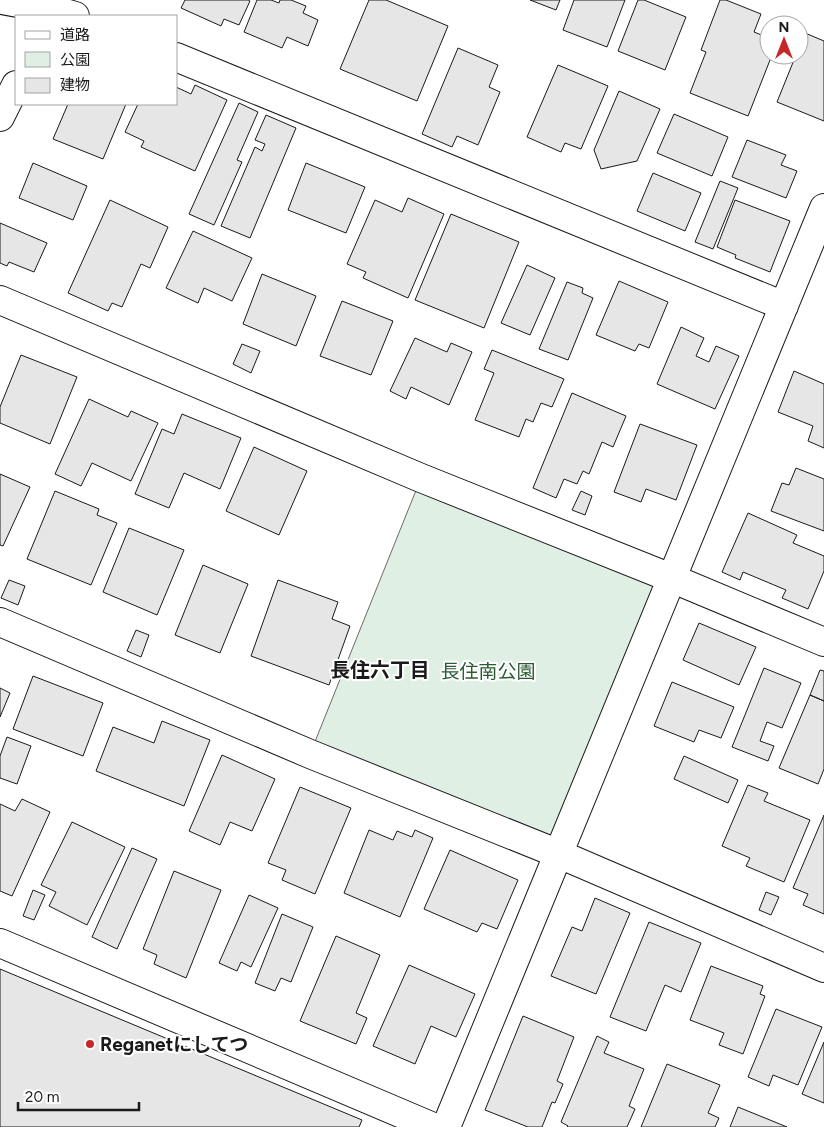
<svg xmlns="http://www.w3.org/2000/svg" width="824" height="1127" viewBox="0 0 824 1127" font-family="Figtree,'Noto Sans JP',sans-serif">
  <rect width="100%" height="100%" fill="#fff"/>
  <path fill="#e0efe3" stroke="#6a6a6a" d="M 421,478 L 671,578 L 559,854 L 310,754 Z"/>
  <path fill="#e6e6e6" stroke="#1a1a1a" d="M 185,0 L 248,0 L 250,1 L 239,25 L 224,19 L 221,26 L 181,8 Z
    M 257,0 L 271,0 L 279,3 L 280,0 L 291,0 L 306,6 L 303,13 L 318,20 L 308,46 L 287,37 L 282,48 L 244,32 Z
    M 369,0 L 386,0 L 448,26 L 417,101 L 340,69 Z
    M 530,0 L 560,0 L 556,10 Z
    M 574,0 L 625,0 L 607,47 L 563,30 Z
    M 638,0 L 644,0 L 686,17 L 665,70 L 618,51 Z
    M 720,0 L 726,0 L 761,14 L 754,32 L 769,38 L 769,55 L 772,55 L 748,116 L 690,93 L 706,52 L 701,50 Z
    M 805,33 L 824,41 L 824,121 L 777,102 L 796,55 L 799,55 L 799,47 Z
    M 458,48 L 498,65 L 489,87 L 500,92 L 478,145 L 457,136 L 452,147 L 422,134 Z
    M 558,65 L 608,86 L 581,149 L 565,143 L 561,152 L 527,137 Z
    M 195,85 L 227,100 L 195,171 L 141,147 L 144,141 L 125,132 L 138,104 L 176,104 L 176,87 L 191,94 Z
    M 619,91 L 660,109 L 637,161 L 601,169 L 594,150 Z
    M 239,103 L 258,112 L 237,160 L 242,162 L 214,225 L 189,214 Z
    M 68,104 L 126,104 L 103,159 L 53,139 Z
    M 674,114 L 728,137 L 712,176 L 657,153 Z
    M 266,115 L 296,128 L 250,238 L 221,226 L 255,147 L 262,151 L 265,144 L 255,140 Z
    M 747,140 L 786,155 L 781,165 L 797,171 L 786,198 L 732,177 Z
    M 33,163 L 87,186 L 73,220 L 19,198 Z
    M 306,163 L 365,187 L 346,233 L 288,210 Z
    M 653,173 L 701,193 L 685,231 L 637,211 Z
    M 720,181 L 738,188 L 713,249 L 695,242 Z
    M 408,198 L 444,214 L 408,298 L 363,278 L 366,272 L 347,264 L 375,200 L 402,212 Z
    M 110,200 L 168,227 L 150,268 L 141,264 L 122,307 L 112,303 L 108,311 L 68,293 Z
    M 735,200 L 790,221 L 770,272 L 735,258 L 736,255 L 717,247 Z
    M 451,214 L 519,242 L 484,328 L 415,300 Z
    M 0,223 L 47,243 L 34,272 L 9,262 L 7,266 L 0,263 Z
    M 193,231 L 252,258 L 232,301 L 204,288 L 198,303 L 166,288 Z
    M 527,265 L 555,278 L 530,335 L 501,323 Z
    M 262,274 L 316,296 L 296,346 L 243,324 Z
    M 619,281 L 668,302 L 649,348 L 639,344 L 635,351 L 596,335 Z
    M 567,282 L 583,288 L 582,293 L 593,298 L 568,360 L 539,349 Z
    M 342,301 L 393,321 L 371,375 L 320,356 Z
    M 681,327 L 704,338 L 696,356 L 709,362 L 716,346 L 739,356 L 715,409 L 657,384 Z
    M 415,338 L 447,352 L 451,343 L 472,352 L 449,405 L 411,387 L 406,399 L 390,391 Z
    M 242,344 L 260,351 L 251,373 L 233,364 Z
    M 492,350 L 564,379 L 552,407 L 541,403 L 533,422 L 526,419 L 519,437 L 475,420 L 494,373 L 484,369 Z
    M 21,355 L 77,377 L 50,444 L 0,423 L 0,407 Z
    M 794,371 L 824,384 L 824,448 L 808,441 L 813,426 L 778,412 Z
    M 572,393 L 626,416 L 613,447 L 602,442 L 589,474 L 583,471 L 577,484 L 564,479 L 556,498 L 533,488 Z
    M 89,399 L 128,417 L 131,411 L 158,423 L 131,481 L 92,463 L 81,486 L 55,474 Z
    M 182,414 L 241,438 L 220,489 L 184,473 L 169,508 L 135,494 L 162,429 L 174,434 Z
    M 640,424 L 697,445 L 676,500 L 646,489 L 641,502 L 614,492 Z
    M 254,447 L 307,471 L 279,535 L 226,511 Z
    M 796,468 L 824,479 L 824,531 L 771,511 L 782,483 L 789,485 Z
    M 0,474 L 30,487 L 3,546 L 0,545 Z
    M 55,491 L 99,509 L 97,515 L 117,523 L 91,585 L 27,559 Z
    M 581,491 L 592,496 L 585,515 L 572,510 Z
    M 748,513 L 797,535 L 793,543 L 824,556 L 824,571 L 808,609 L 782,598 L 786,590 L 743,572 L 740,580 L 722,572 Z
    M 129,528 L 184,550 L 157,615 L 103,592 Z
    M 203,565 L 248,584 L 220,653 L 175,635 Z
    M 9,580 L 25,586 L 18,605 L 1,598 Z
    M 278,580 L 338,602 L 332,619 L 350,626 L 329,685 L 251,656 Z
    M 699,623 L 756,647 L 739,685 L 683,660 Z
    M 136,630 L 149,635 L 141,657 L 127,651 Z
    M 764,668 L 801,683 L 782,728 L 767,722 L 760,741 L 774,746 L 768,761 L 732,747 Z
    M 820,670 L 824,671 L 824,701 L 810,695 Z
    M 33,676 L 103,703 L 83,756 L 13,729 Z
    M 672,682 L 734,707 L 721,738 L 699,730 L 694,742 L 654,726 Z
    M 0,688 L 10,693 L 0,717 Z
    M 810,695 L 824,701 L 824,769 L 818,784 L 779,768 Z
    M 162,721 L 210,740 L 184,806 L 96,771 L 113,727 L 154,743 Z
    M 7,737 L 31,746 L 17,784 L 0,778 L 0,756 Z
    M 222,755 L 275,779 L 252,831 L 230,822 L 220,845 L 189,831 Z
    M 684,756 L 738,780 L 728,803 L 674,779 Z
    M 748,785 L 768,793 L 764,801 L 810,820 L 784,882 L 746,866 L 750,858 L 722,846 Z
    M 300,787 L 351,808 L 315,894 L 282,880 L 286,870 L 268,863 Z
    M 22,799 L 50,812 L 12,896 L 0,891 L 0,804 L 15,811 Z
    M 824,815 L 824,914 L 803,905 L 808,894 L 793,888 Z
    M 72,822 L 125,847 L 87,925 L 49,906 L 56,892 L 41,885 Z
    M 369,830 L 393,840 L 397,831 L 412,837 L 415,830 L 433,838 L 400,917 L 344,893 Z
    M 132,848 L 157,859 L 117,949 L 92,937 Z
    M 450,850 L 518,880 L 497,929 L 482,923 L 477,932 L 424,909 Z
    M 174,871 L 221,890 L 186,978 L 154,964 L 157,955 L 143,949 Z
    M 33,890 L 45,895 L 34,920 L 23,916 Z
    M 766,892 L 779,897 L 771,915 L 759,910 Z
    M 249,895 L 278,908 L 251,967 L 241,962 L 237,971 L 219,963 Z
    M 595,898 L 630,913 L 596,994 L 551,976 L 572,927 L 582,931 Z
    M 282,914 L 313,927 L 291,982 L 281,978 L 275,991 L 255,983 Z
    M 649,922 L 701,943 L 681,992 L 665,985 L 646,1031 L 610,1017 Z
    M 336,936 L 380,955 L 356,1013 L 367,1018 L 356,1044 L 300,1021 Z
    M 409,965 L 475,994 L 456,1037 L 431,1026 L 415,1064 L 373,1046 Z
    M 711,966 L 763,986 L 760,994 L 765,996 L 743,1054 L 719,1045 L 724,1033 L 690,1020 Z
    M 0,969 L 362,1120 L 359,1127 L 0,1127 Z
    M 776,1009 L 822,1027 L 798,1085 L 773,1075 L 769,1086 L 748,1077 Z
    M 523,1016 L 574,1037 L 557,1081 L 563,1084 L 555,1103 L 552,1102 L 542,1127 L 528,1127 L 485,1110 Z
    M 597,1036 L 609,1042 L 604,1053 L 644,1069 L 629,1106 L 635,1109 L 627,1127 L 567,1127 L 568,1126 L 561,1122 Z
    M 824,1042 L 824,1103 L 802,1094 Z
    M 667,1064 L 720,1085 L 708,1113 L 719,1118 L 715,1127 L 641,1127 Z
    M 738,1107 L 787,1127 L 730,1127 Z"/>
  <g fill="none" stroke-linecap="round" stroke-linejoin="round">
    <defs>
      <path id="minor" d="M 2,0 L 55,10 L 75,16
        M 176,57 L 784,306
        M 0,117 L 16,85
        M 0,300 L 421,478 L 671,578 L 824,642
        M 0,622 L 310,754 L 559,854 L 824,968
        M 0,943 L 433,1127
        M 446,1127 L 824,208"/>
    </defs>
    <use href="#minor" stroke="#1a1a1a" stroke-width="30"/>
    <use href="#minor" stroke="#fff" stroke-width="28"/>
  </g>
  <circle fill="#c62828" stroke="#fff" stroke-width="2" cx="90" cy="1044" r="5"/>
  <g text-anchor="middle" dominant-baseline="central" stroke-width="4" stroke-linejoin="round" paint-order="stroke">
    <g font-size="19" fill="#2b5a34" stroke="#fff">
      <text x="488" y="671">長住南公園</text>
    </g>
    <g font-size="19" font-weight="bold" fill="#1a1a1a" stroke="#fff" text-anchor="start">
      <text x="100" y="1044">Reganetにしてつ</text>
    </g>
    <g font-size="20" font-weight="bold" fill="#1a1a1a" stroke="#fff">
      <text x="380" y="670">長住六丁目</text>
    </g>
  </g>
  <rect x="15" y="15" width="162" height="90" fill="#ffffff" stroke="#a3a3a3"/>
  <rect x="25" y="31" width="25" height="8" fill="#ffffff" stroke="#a3a3a3"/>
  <text x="60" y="40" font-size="15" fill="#1a1a1a">道路</text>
  <rect x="25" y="52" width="25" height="15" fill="#e0efe3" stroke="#a3a3a3"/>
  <text x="60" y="65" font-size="15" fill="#1a1a1a">公園</text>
  <rect x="25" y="78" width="25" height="15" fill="#e6e6e6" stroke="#a3a3a3"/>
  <text x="60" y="90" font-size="15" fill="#1a1a1a">建物</text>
  <g transform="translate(784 40)"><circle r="24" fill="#ffffff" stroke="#a3a3a3"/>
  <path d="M0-4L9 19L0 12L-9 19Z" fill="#c62828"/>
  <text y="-8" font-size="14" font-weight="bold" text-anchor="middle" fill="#1a1a1a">N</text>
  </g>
  <path d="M18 1102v8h121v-8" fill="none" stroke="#1a1a1a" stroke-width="2.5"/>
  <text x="25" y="1102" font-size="15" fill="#1a1a1a" stroke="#ffffff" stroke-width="4" paint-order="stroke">20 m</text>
</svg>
